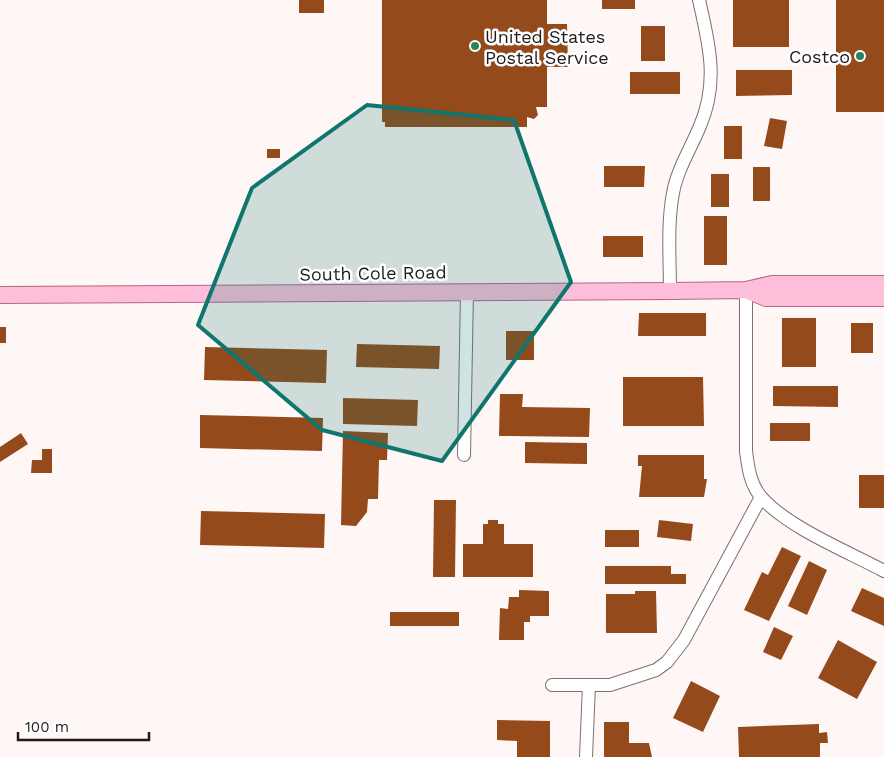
<svg xmlns="http://www.w3.org/2000/svg" width="884" height="757" viewBox="0 0 884 757" font-family="'Work Sans',sans-serif">
  <rect width="100%" height="100%" fill="#fff6f6"/>
  <path fill="#954a1b" d="M 299,0 L 324,0 L 324,13 L 299,13 Z
    M 382,0 L 547,0 L 547,24 L 567,24 L 568,67 L 547,67 L 547,107 L 536,107 L 538,115 L 534,119 L 527,117 L 527,127 L 385,127 L 385,122 L 382,122 Z
    M 602,0 L 635,0 L 635,9 L 602,9 Z
    M 733,0 L 789,0 L 789,47 L 733,47 Z
    M 836,0 L 884,0 L 884,112 L 836,112 Z
    M 641,26 L 665,26 L 665,61 L 641,61 Z
    M 736,70 L 792,70 L 792,95 L 736,96 Z
    M 630,72 L 680,72 L 680,94 L 630,94 Z
    M 770,118 L 787,121 L 782,149 L 764,146 Z
    M 724,126 L 742,126 L 742,159 L 724,159 Z
    M 267,149 L 280,149 L 280,158 L 267,158 Z
    M 604,166 L 645,166 L 644,187 L 604,187 Z
    M 753,167 L 770,167 L 770,201 L 753,201 Z
    M 711,174 L 729,174 L 729,207 L 711,207 Z
    M 704,216 L 727,216 L 727,265 L 704,265 Z
    M 603,236 L 643,236 L 643,257 L 603,257 Z
    M 639,313 L 706,313 L 706,336 L 638,336 Z
    M 782,318 L 816,318 L 816,367 L 782,367 Z
    M 851,323 L 873,323 L 873,353 L 851,353 Z
    M 0,327 L 6,327 L 6,343 L 0,343 Z
    M 506,331 L 534,331 L 534,360 L 506,360 Z
    M 357,344 L 440,346 L 439,369 L 356,367 Z
    M 205,347 L 327,350 L 326,383 L 204,380 Z
    M 623,377 L 703,377 L 704,426 L 623,426 Z
    M 773,386 L 838,386 L 838,407 L 773,406 Z
    M 500,394 L 523,394 L 522,407 L 590,408 L 589,437 L 499,436 Z
    M 343,398 L 418,400 L 417,426 L 343,424 Z
    M 200,415 L 323,418 L 322,451 L 200,448 Z
    M 770,423 L 810,423 L 810,441 L 770,441 Z
    M 343,431 L 388,433 L 387,460 L 379,460 L 378,499 L 368,499 L 367,512 L 356,526 L 341,525 Z
    M 21,433 L 28,444 L 0,462 L 0,447 Z
    M 525,442 L 587,443 L 587,464 L 525,463 Z
    M 42,449 L 52,449 L 52,473 L 31,473 L 32,460 L 42,460 Z
    M 638,455 L 704,455 L 704,479 L 707,479 L 704,497 L 639,497 L 642,466 L 638,466 Z
    M 859,475 L 884,475 L 884,508 L 859,508 Z
    M 434,500 L 456,500 L 455,577 L 433,577 Z
    M 201,511 L 325,514 L 324,548 L 200,545 Z
    M 488,520 L 498,520 L 498,524 L 504,524 L 504,544 L 533,544 L 533,577 L 463,577 L 463,544 L 483,544 L 483,524 L 488,524 Z
    M 659,520 L 693,524 L 691,541 L 657,537 Z
    M 605,530 L 639,530 L 639,547 L 605,547 Z
    M 782,547 L 801,556 L 769,621 L 744,610 L 762,572 L 768,575 Z
    M 809,561 L 827,570 L 807,615 L 788,606 Z
    M 605,566 L 671,566 L 671,574 L 686,574 L 686,584 L 605,584 Z
    M 862,588 L 884,598 L 884,626 L 851,611 Z
    M 519,590 L 549,591 L 549,616 L 530,616 L 530,622 L 524,622 L 524,640 L 499,640 L 500,608 L 508,609 L 509,597 L 519,597 Z
    M 635,591 L 656,591 L 657,633 L 606,633 L 606,594 L 635,594 Z
    M 390,612 L 459,612 L 459,626 L 390,626 Z
    M 774,627 L 793,636 L 781,660 L 763,652 Z
    M 838,640 L 877,662 L 857,699 L 818,678 Z
    M 691,681 L 720,696 L 703,732 L 673,718 Z
    M 497,720 L 550,721 L 550,757 L 517,757 L 517,741 L 497,740 Z
    M 604,722 L 629,722 L 629,743 L 649,743 L 652,757 L 604,757 Z
    M 819,724 L 819,733 L 827,732 L 828,743 L 820,743 L 820,757 L 739,757 L 738,727 Z"/>
  <g fill="none" stroke-linecap="round" stroke-linejoin="round">
    <defs>
      <path id="minor" d="M 746,290 L 746,451 C 748,467 750,485 762,498 C 789,528 847,551 884,571
        M 670,291 C 670,259 667,225 673,193 C 677,170 691,148 700,126 C 719,82 709,44 699,0
        M 464,455 L 467,291
        M 552,685 L 610,685 L 656,670 L 667,662 L 684,640 L 761,497
        M 586,757 L 589,685"/>
      <path id="major" d="M 746,290 L 766,298 L 884,298
        M 0,295 L 670,291 L 746,290 L 772,284 L 884,284"/>
    </defs>
    <use href="#minor" stroke="#7c706f" stroke-width="14"/>
    <use href="#major" stroke="#b06887" stroke-width="18"/>
    <use href="#minor" stroke="#fff" stroke-width="12"/>
    <use href="#major" stroke="#febeda" stroke-width="16"/>
  </g>
  <path fill="#0f766e" fill-opacity="0.2" stroke="#0f766e" stroke-width="4" stroke-linejoin="round" d="M 367,105 L 514,120 L 571,282 L 442,461 L 322,430 L 198,325 L 252,188 Z"/>
  <g fill="#298359" stroke="#fff" stroke-width="2">
    <circle cx="475" cy="46" r="5"/>
    <circle cx="860" cy="56" r="5"/>
  </g>
  <g text-anchor="middle" dominant-baseline="central" stroke-width="5" stroke-linejoin="round" paint-order="stroke">
    <g font-size="18" fill="#201b1b" stroke="#fff" text-anchor="start">
      <text x="485" y="36">United States<tspan x="485" dy="21">Postal Service</tspan></text>
      <text x="850" y="56" text-anchor="end">Costco</text>
    </g>
    <g font-size="18" fill="#201b1b" stroke="#fff">
      <text transform="translate(373 273) rotate(-1)">South Cole Road</text>
    </g>
  </g>
  <path d="M18 732v8h131v-8" fill="none" stroke="#201b1b" stroke-width="2.5"/>
  <text x="25" y="732" font-size="15" fill="#201b1b" stroke="#ffffff" stroke-width="4" paint-order="stroke">100 m</text>
</svg>
